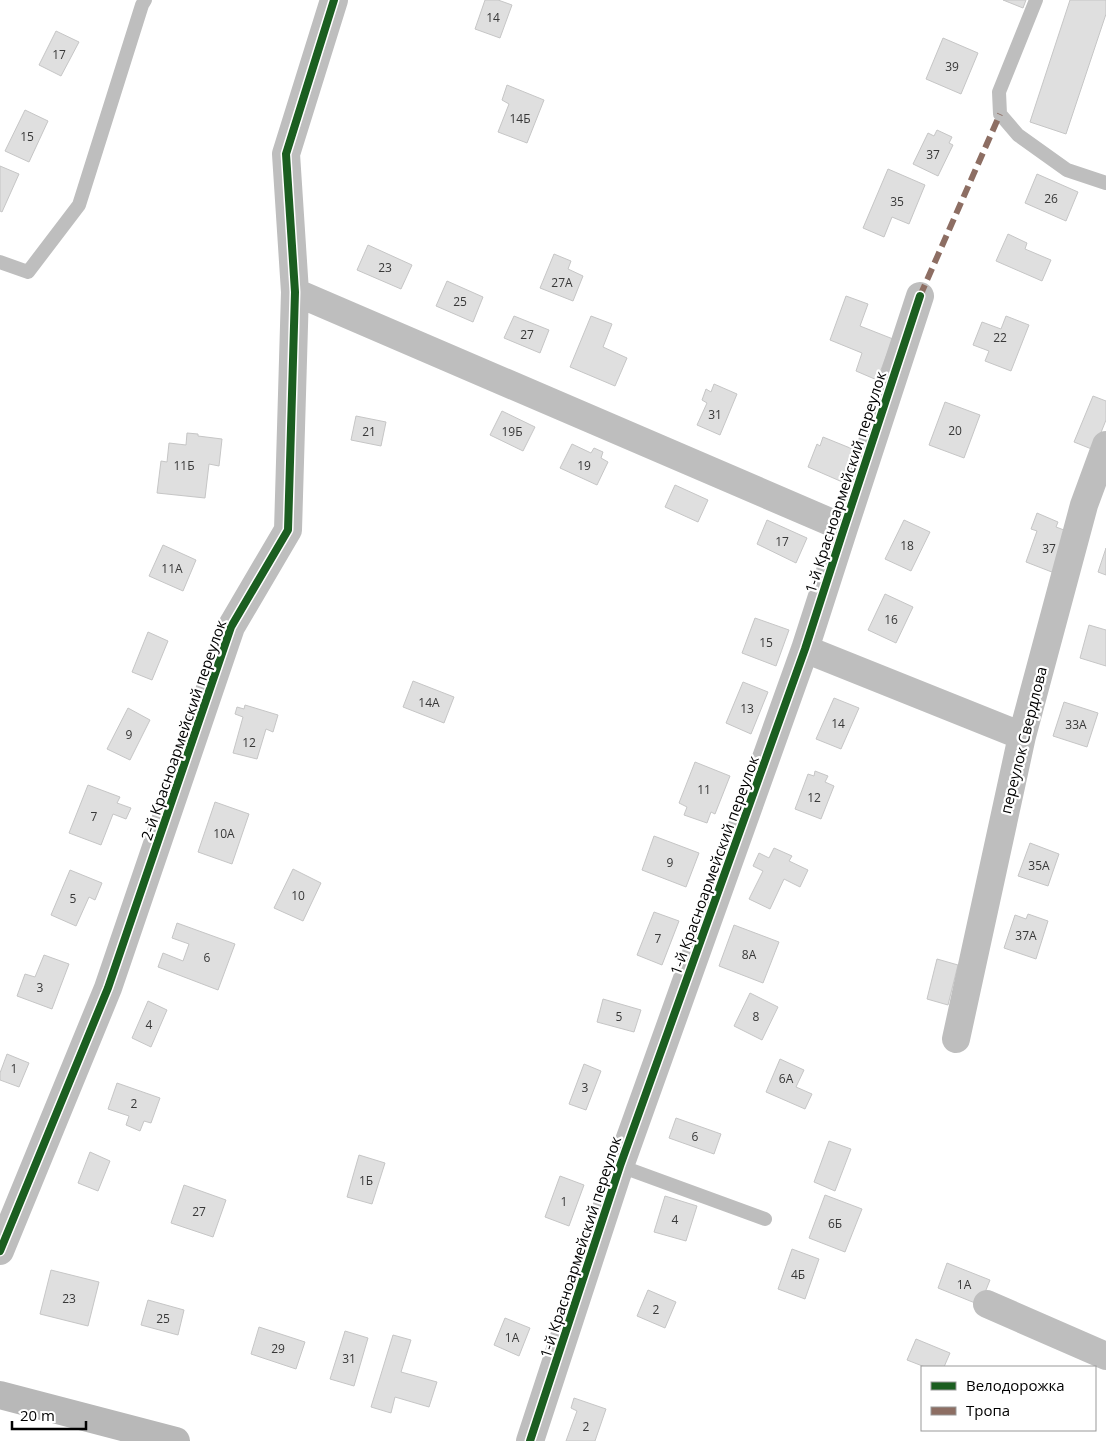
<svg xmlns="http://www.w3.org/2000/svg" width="1106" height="1441" viewBox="0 0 1106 1441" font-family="'Open Sans',sans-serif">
  <rect width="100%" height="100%" fill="#fff"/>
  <path fill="#dfdfdf" stroke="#c6c6c6" d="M 485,0 L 498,0 L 512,5 L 500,38 L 475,29 Z
    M 1003,0 L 1026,0 L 1023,8 Z
    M 1070,0 L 1106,0 L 1106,14 L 1066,134 L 1030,122 Z
    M 56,31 L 79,42 L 61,76 L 39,65 Z
    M 943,38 L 978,53 L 961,94 L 926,79 Z
    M 507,85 L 544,100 L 527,143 L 498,132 L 509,104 L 502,100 Z
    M 25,110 L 48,121 L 29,162 L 5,151 Z
    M 937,130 L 952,137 L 949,143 L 953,145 L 938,176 L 913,164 L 928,133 L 934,136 Z
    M 0,166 L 19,174 L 2,212 L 0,211 Z
    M 888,169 L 925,185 L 909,224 L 892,217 L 884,237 L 863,228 Z
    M 1037,174 L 1078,192 L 1066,221 L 1025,203 Z
    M 1008,234 L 1027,243 L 1025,249 L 1051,260 L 1042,281 L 996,261 Z
    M 368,245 L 412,265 L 401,289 L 357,270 Z
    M 554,254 L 571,261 L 568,269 L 583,276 L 573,301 L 540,288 Z
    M 447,281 L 483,297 L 473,322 L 436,306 Z
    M 846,296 L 868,304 L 860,326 L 893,339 L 877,380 L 856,371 L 862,353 L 830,340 Z
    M 514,316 L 549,330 L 540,353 L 504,338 Z
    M 591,316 L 612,324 L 603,347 L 627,358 L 615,386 L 570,367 Z
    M 1006,316 L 1029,325 L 1011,371 L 985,361 L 989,351 L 973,345 L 982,322 L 1001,329 Z
    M 714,384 L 737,394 L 720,435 L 697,425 L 707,403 L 702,400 L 706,389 L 711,392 Z
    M 1093,396 L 1106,401 L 1106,420 L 1094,450 L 1074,442 Z
    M 945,402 L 980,415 L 964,458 L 929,445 Z
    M 502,411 L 535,427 L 523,451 L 490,435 Z
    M 356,416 L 386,422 L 381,446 L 351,440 Z
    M 187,433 L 198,434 L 198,436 L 222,439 L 219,466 L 209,464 L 205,498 L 157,493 L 161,461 L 167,462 L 169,443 L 186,445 Z
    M 823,437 L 855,450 L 851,459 L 856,461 L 847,484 L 808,467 L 817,444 L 820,446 Z
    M 572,444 L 591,453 L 594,448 L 603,452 L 601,458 L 608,462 L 597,485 L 560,468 Z
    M 675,485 L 708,500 L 698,522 L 665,507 Z
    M 1037,513 L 1058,522 L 1056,527 L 1072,533 L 1057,574 L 1026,562 L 1037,531 L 1031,529 Z
    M 767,520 L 807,538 L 796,563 L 757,544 Z
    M 904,520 L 930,532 L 911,571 L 885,559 Z
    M 163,545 L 196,560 L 183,591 L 149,576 Z
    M 1106,548 L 1106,575 L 1098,572 Z
    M 885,594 L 913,607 L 896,643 L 868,630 Z
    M 755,618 L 789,630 L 776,666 L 742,653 Z
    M 1089,625 L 1106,630 L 1106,666 L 1080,658 Z
    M 148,632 L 168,641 L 152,680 L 132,672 Z
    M 413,681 L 454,697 L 444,723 L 403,707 Z
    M 743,682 L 768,692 L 751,734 L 726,723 Z
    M 834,698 L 859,708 L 841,749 L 816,739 Z
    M 1064,702 L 1098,713 L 1087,747 L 1053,736 Z
    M 245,705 L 278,715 L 273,732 L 266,729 L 257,759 L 233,753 L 243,717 L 235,714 L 237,707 L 244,709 Z
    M 128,708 L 150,720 L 130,760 L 107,749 Z
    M 695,762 L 730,776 L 715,814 L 711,812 L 707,823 L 684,815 L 687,807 L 679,803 Z
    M 815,771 L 828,776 L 825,782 L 834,786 L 821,819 L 795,809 L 808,774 L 814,776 Z
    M 88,785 L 120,797 L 117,803 L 131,808 L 126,819 L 113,814 L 101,845 L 69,833 Z
    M 215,802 L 249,814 L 232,864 L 198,852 Z
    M 654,836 L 699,853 L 686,887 L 642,870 Z
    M 1030,843 L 1059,854 L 1048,886 L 1018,876 Z
    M 774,848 L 792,856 L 789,861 L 808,870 L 800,887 L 784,879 L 770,909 L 749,899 L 763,871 L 753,866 L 759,853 L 769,858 Z
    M 293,869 L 321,883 L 303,921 L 274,908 Z
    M 70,870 L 102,883 L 95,900 L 89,897 L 76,926 L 51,915 Z
    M 654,912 L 679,921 L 662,965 L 637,955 Z
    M 1028,914 L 1048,921 L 1036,959 L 1004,948 L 1015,915 L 1026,919 Z
    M 177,923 L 235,944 L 218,990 L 158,967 L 163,953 L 183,961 L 189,944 L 172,938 Z
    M 734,925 L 779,942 L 763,983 L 719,966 Z
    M 44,955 L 69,964 L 52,1009 L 17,996 L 25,974 L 35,977 Z
    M 937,959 L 958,965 L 948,1005 L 927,999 Z
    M 750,993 L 778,1007 L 762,1040 L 734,1026 Z
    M 603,999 L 641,1010 L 634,1032 L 597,1022 Z
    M 148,1001 L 167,1010 L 151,1047 L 132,1038 Z
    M 7,1054 L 29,1063 L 19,1087 L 0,1080 L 0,1073 Z
    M 780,1059 L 804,1070 L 796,1087 L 812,1094 L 805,1109 L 766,1092 Z
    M 584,1064 L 601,1071 L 586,1110 L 569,1104 Z
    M 117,1083 L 160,1098 L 151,1123 L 144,1121 L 140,1131 L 126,1125 L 129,1116 L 108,1109 Z
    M 676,1118 L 721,1134 L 714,1154 L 669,1138 Z
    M 829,1141 L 851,1149 L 835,1191 L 814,1182 Z
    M 90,1152 L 110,1161 L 98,1191 L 78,1183 Z
    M 359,1155 L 385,1163 L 372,1204 L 347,1197 Z
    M 560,1176 L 584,1185 L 569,1226 L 545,1217 Z
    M 184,1185 L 226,1200 L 213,1237 L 171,1223 Z
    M 825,1195 L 862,1209 L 845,1252 L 809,1238 Z
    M 665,1196 L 697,1206 L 686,1241 L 654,1232 Z
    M 792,1249 L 819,1259 L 805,1299 L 778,1289 Z
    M 947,1263 L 990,1280 L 980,1305 L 938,1288 Z
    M 51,1270 L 99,1282 L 88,1326 L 40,1314 Z
    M 648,1290 L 676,1302 L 665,1328 L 637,1316 Z
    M 148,1300 L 184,1310 L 178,1335 L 141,1325 Z
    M 505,1318 L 530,1328 L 519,1356 L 494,1345 Z
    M 259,1327 L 305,1342 L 296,1369 L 251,1354 Z
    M 345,1331 L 368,1338 L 354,1386 L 330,1379 Z
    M 393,1335 L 411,1340 L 401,1372 L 437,1382 L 429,1407 L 395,1397 L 391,1413 L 371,1407 Z
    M 916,1339 L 950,1353 L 944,1367 L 925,1367 L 907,1360 Z
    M 574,1398 L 606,1409 L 595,1441 L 566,1441 L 577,1411 L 571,1408 Z"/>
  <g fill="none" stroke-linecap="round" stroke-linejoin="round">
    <path stroke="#bebebe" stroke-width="14" d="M 1036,0 L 999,92 L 1000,114 L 1018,135 L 1067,170 L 1106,183
      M 0,262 L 28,272 L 79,205 L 142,5 L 145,0
      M 620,1166 L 765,1219"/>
    <path stroke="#bebebe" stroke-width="28" d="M 295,292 L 844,528
      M 805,649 L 1022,736
      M 956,1039 L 1022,736 L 1084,505 L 1106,445
      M 0,1251 L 108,988 L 231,627 L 288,530 L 295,292 L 286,154 L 334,0
      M 987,1304 L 1106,1356
      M 530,1441 L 620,1166 L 805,649 L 844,528 L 920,296"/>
    <path stroke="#b8b8b8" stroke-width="28" d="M 0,1395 L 176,1441"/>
    <path stroke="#8d6e63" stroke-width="6" stroke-dasharray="12 6" stroke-linecap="butt" d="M 920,296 L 1000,114"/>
    <defs>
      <path id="cycleway" d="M 0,1251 L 108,988 L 231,627 L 288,530 L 295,292 L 286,154 L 334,0
        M 530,1441 L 620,1166 L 805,649 L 844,528 L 920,296"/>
    </defs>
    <use href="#cycleway" stroke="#fff" stroke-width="11"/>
    <use href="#cycleway" stroke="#1b5e20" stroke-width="8"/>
  </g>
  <g text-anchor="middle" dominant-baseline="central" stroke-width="4.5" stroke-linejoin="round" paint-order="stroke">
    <g font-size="12" fill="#383838">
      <text x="493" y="17">14</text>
      <text x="59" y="54">17</text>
      <text x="952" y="66">39</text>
      <text x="520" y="118">14Б</text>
      <text x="27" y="136">15</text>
      <text x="933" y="154">37</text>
      <text x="1051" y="198">26</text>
      <text x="897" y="201">35</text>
      <text x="385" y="267">23</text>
      <text x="562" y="282">27А</text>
      <text x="460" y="301">25</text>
      <text x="527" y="334">27</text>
      <text x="1000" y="337">22</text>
      <text x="715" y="414">31</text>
      <text x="955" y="430">20</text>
      <text x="369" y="431">21</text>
      <text x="512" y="431">19Б</text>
      <text x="184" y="465">11Б</text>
      <text x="584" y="465">19</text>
      <text x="782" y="541">17</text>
      <text x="907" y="545">18</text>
      <text x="1049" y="548">37</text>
      <text x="172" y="568">11А</text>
      <text x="891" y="619">16</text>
      <text x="766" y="642">15</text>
      <text x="429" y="702">14А</text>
      <text x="747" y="708">13</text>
      <text x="838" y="723">14</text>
      <text x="1076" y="724">33А</text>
      <text x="129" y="734">9</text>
      <text x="249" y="742">12</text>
      <text x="704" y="789">11</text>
      <text x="814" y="797">12</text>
      <text x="94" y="816">7</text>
      <text x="224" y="833">10А</text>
      <text x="670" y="862">9</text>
      <text x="1039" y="865">35А</text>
      <text x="298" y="895">10</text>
      <text x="73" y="898">5</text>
      <text x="1026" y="935">37А</text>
      <text x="658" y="938">7</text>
      <text x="749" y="954">8А</text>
      <text x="207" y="957">6</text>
      <text x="40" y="987">3</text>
      <text x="619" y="1016">5</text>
      <text x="756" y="1016">8</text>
      <text x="149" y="1024">4</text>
      <text x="14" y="1068">1</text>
      <text x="786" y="1078">6А</text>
      <text x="585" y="1087">3</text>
      <text x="134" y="1103">2</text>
      <text x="695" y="1136">6</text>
      <text x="366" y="1180">1Б</text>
      <text x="564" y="1201">1</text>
      <text x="199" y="1211">27</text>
      <text x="675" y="1219">4</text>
      <text x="835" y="1223">6Б</text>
      <text x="798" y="1274">4Б</text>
      <text x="964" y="1284">1А</text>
      <text x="69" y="1298">23</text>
      <text x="656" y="1309">2</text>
      <text x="163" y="1318">25</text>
      <text x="512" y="1337">1А</text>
      <text x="278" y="1348">29</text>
      <text x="349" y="1358">31</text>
      <text x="586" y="1426">2</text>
    </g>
    <g font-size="15" fill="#000" stroke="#fff">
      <text transform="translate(845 482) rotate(-72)">1-й Красноармейский переулок</text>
      <text transform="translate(183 730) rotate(-71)">2-й Красноармейский переулок</text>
      <text transform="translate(1023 740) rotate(-76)">переулок Свердлова</text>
      <text transform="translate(714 865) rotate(-70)">1-й Красноармейский переулок</text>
      <text transform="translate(580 1247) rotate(-72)">1-й Красноармейский переулок</text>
    </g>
  </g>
  <rect x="921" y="1366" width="175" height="65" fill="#ffffff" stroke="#999999"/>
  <rect x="931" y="1382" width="25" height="8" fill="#1b5e20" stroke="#999999"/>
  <text x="966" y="1391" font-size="15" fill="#000000">Велодорожка</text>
  <rect x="931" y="1407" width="25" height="8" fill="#8d6e63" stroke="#999999"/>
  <text x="966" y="1416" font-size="15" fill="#000000">Тропа</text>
  <path d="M12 1421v8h74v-8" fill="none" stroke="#000000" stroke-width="2.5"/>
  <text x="20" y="1421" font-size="15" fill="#000000" stroke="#ffffff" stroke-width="4" paint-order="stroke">20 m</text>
</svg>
